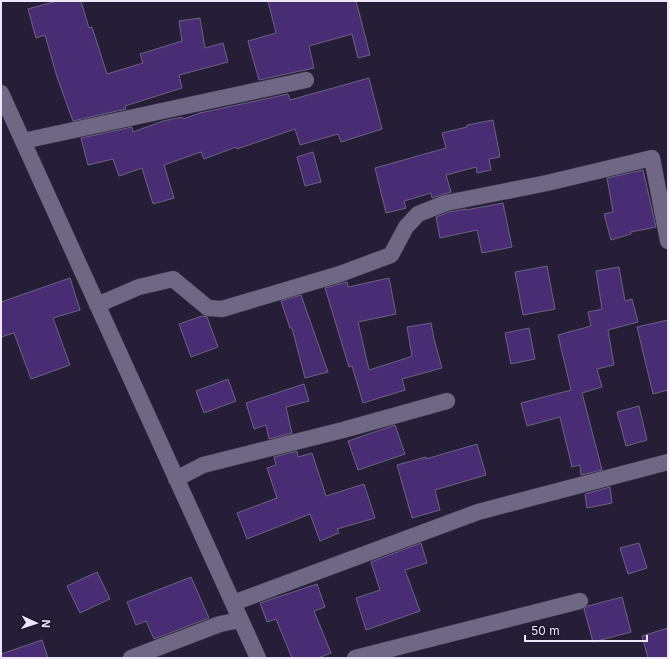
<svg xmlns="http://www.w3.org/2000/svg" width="669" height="659" viewBox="0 0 669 659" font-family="Inter,sans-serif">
  <rect width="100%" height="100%" fill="#261e37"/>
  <path fill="#482d75" stroke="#6b6380" d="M 57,1 L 81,1 L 89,28 L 92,27 L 107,74 L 143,63 L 140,54 L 182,41 L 179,21 L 200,18 L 205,48 L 223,43 L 228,62 L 179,75 L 182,88 L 125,106 L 126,109 L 73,121 L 57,77 L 45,35 L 36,38 L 28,9 Z
    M 268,1 L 356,1 L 370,55 L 358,58 L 352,34 L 309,46 L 314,68 L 259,80 L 248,41 L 276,33 Z
    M 369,78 L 382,129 L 341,142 L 338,134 L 300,145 L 295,129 L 237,149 L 236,147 L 204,159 L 201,152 L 164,165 L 174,198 L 153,204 L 142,168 L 119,176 L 113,159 L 88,165 L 81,138 L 132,127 L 133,132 L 163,121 L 182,117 L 183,119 L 200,113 L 288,94 L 290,100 Z
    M 493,120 L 500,157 L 489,159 L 491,170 L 477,173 L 476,167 L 446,175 L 451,192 L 432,198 L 431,193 L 404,201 L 406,208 L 386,213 L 375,168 L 446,148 L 442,133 L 467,127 L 467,125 Z
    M 313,152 L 321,182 L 305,186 L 297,157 Z
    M 643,170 L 656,227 L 631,232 L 631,234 L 611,240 L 604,214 L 613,212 L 607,178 Z
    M 503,203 L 512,247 L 482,253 L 477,230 L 440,238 L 436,217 L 449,212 L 466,209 L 466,210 Z
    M 547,266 L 555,309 L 523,315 L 515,272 Z
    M 619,267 L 625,301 L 632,299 L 638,322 L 608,330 L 614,365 L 597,369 L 602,387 L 582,393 L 602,470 L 581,475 L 580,465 L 572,467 L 560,417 L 527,426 L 521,403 L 571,390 L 558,335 L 591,326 L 588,312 L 602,309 L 596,271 Z
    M 70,278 L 80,310 L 53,318 L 70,365 L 31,379 L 14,333 L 1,337 L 1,302 Z
    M 389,278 L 396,314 L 358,322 L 369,370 L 410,357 L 412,356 L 407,327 L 431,323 L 434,339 L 442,368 L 402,379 L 405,390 L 363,403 L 352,366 L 349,367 L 325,288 L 347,282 L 348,287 Z
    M 301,295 L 328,372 L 305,378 L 292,328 L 290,328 L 281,301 Z
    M 202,316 L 207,317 L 218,347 L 191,357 L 179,324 Z
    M 668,320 L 668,390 L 653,394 L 637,327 Z
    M 529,328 L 535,359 L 511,364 L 505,333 Z
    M 228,379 L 236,401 L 204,413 L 196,391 Z
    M 304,384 L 309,401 L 286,407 L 292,433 L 269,439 L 266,425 L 254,429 L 246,403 Z
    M 639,406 L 647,440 L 626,446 L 617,412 Z
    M 395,425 L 405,454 L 358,470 L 348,441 Z
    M 477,444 L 486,475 L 435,490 L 440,510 L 412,518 L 397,465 L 426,457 L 426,459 Z
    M 297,451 L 298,457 L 312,453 L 326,496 L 364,484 L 375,518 L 337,529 L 339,533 L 320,541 L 310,514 L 247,539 L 237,513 L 277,498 L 267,468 L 276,465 L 274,457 Z
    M 610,487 L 612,503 L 587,508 L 585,494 Z
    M 421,543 L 427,563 L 405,570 L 420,611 L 366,630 L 356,598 L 380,590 L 371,562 Z
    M 639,543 L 647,568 L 628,574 L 620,548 Z
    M 97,572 L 110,599 L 80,613 L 67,586 Z
    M 191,577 L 209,618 L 154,639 L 146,621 L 136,625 L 127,602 Z
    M 317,584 L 325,607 L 314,611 L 331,653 L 318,658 L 292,658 L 276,619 L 267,622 L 260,603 Z
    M 622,597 L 631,632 L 593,642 L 584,609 L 588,606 Z
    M 668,628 L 668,658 L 648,658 L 642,636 Z
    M 42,640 L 48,658 L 1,658 L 1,654 Z"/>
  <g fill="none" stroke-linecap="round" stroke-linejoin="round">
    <defs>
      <path id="minor" d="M 1,93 L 258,658
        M 23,141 L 306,80
        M 97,305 L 139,287 L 173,279 L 208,308 L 222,309 L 340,274 L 391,255 L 406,227 L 418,214 L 446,203 L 547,183 L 652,158 L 668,241
        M 176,479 L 203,465 L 343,430 L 447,401
        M 233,603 L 478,512 L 668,462
        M 131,658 L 220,624 L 240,620
        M 355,658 L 580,601"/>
    </defs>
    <use href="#minor" stroke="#40384e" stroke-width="17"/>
    <use href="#minor" stroke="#706785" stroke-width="16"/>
  </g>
  <rect width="669" height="659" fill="none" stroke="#ece8f9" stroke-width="4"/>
  <g transform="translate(36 623) rotate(93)" stroke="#1d152d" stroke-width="3" paint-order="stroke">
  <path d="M0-3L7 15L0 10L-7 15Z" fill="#ece8f9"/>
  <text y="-6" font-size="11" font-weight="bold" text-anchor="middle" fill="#ece8f9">N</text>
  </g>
  <path d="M525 635v6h122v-6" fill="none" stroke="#ece8f9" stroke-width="2"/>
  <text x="531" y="635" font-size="12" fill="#ece8f9" stroke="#1d152d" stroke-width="3" paint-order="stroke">50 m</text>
</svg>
